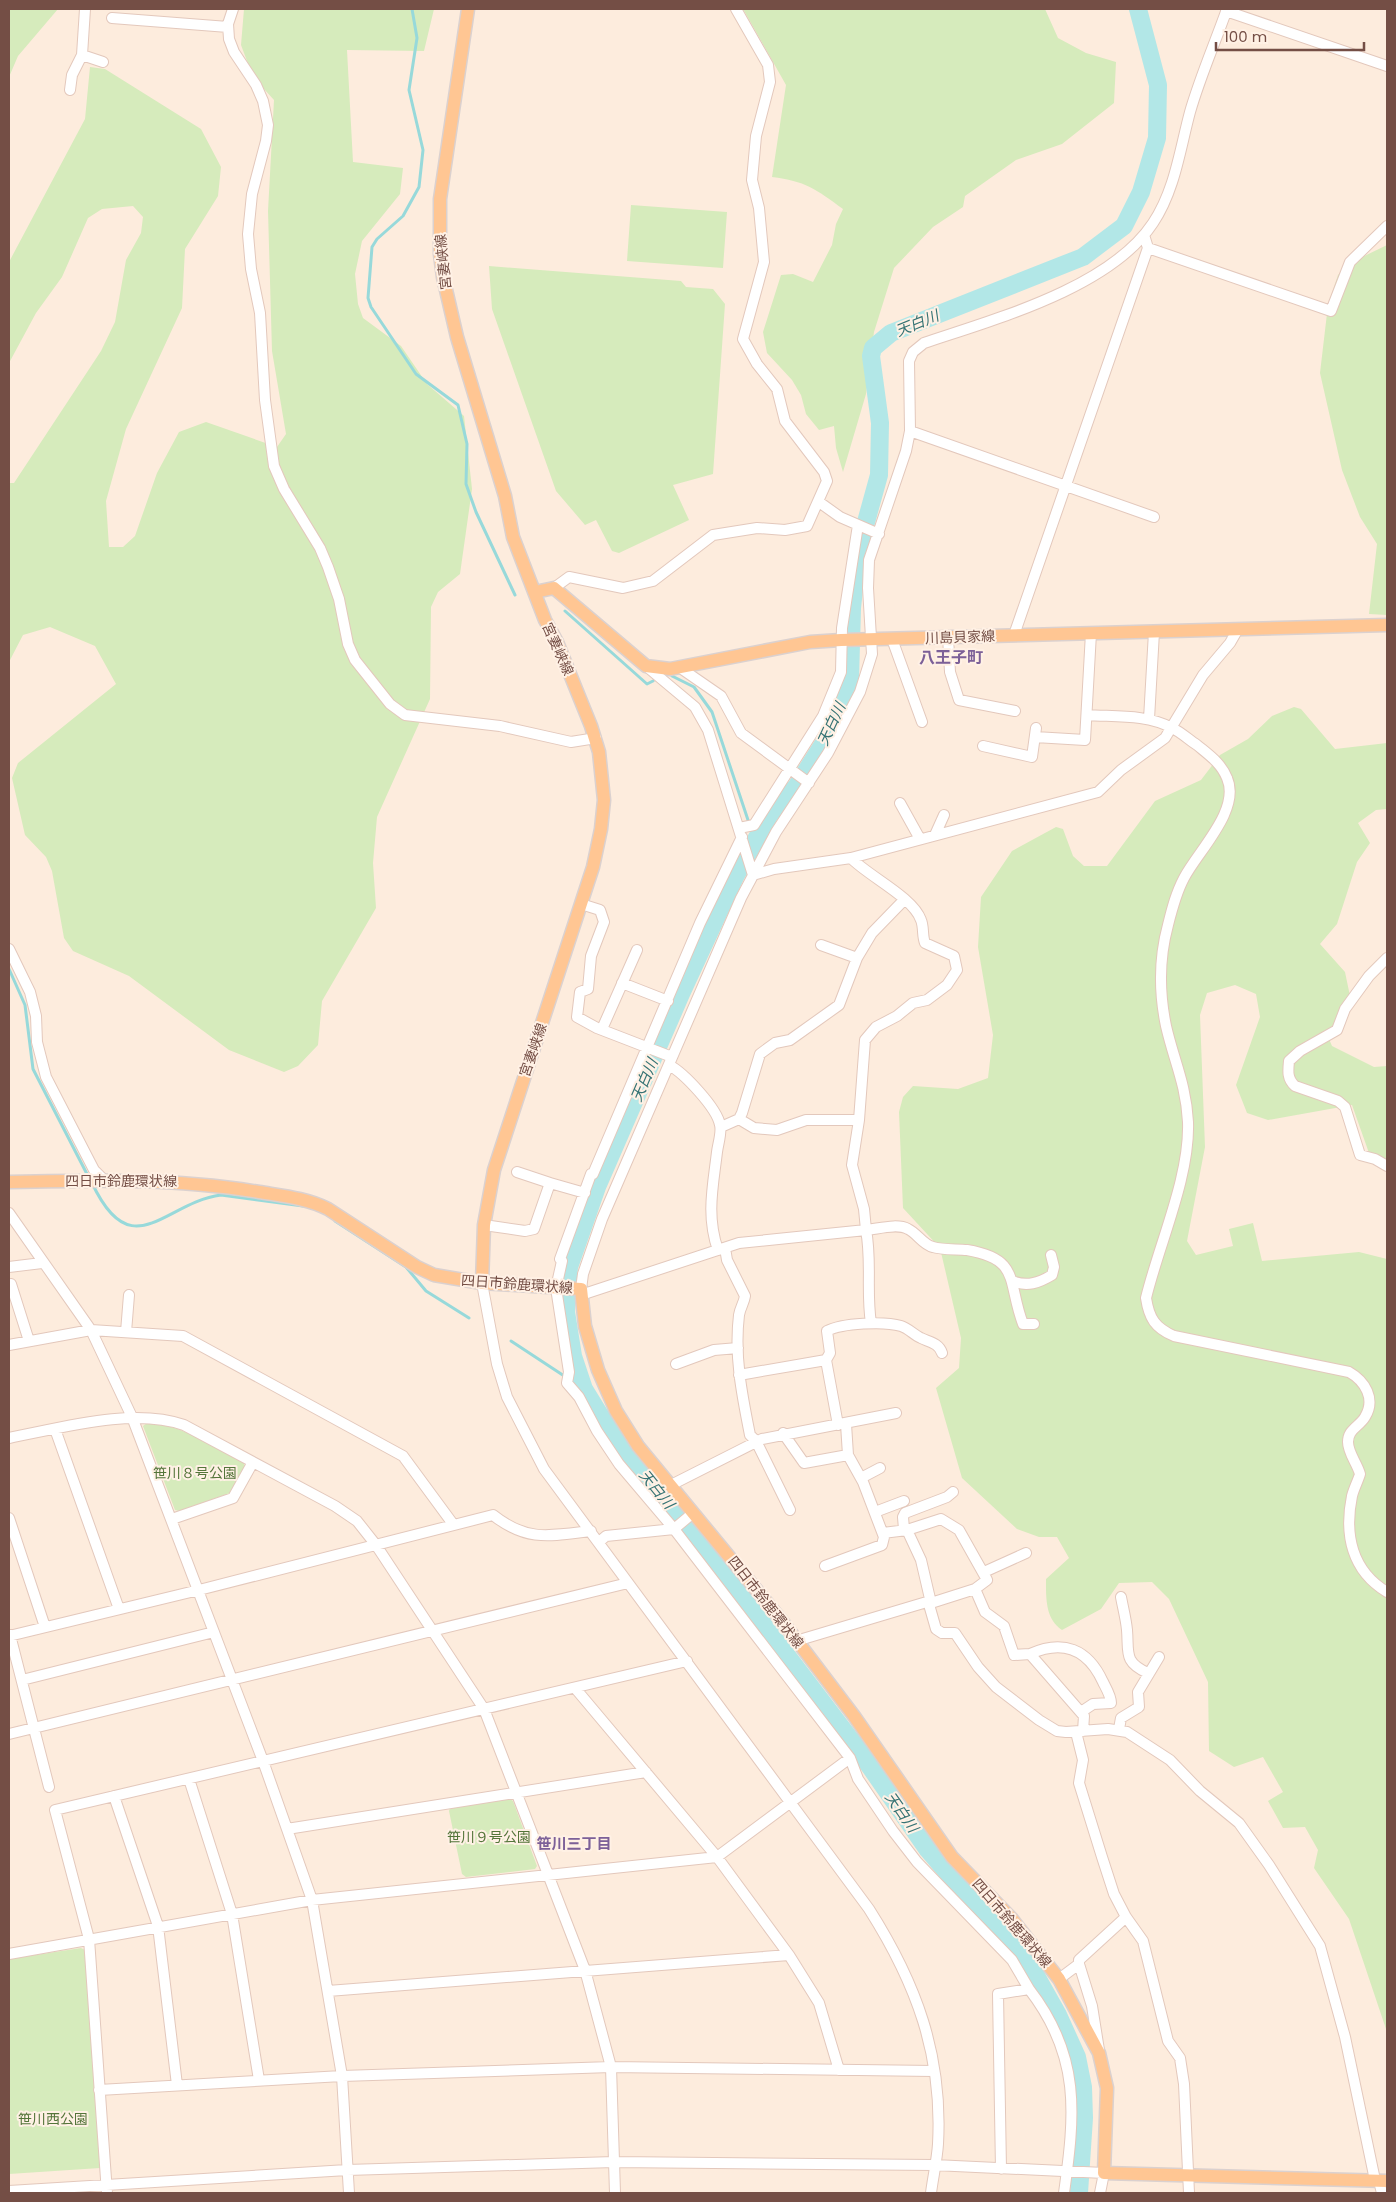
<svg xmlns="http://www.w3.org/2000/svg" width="1396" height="2202" viewBox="0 0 1396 2202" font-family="Poppins,'Noto Sans JP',sans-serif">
  <rect width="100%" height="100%" fill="#fdecdd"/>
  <path fill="#d6ebbc" d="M 9,9 L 58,9 L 18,56 L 9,77 Z
    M 244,9 L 434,9 L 424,51 L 347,50 L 353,162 L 403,168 L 400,194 L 362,241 L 355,274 L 358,304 L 363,318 L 401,346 L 427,384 L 464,416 L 472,489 L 460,574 L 438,592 L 431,607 L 430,699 L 377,817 L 373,863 L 376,908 L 322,1001 L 318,1045 L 298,1066 L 284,1072 L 229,1050 L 129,976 L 73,951 L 64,938 L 52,871 L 46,857 L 25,835 L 12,778 L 18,763 L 116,684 L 95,646 L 50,627 L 23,635 L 9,662 L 9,483 L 14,483 L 101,351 L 115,322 L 126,260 L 141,233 L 143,217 L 133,206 L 102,209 L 88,218 L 62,277 L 36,313 L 9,363 L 9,262 L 85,119 L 90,67 L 105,69 L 201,129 L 221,167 L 218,196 L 185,249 L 182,308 L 126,429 L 106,501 L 109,547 L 123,547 L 135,536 L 157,473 L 179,432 L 206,422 L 277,447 L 286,434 L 272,351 L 268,211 L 274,100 L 253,77 L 241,45 Z
    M 743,9 L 1045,9 L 1058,38 L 1086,53 L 1116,62 L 1114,103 L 1062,144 L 1016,160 L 965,196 L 963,207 L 933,227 L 894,268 L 874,332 L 866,394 L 843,472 L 836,448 L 834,426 L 819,430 L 806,414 L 801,395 L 792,380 L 767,353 L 763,332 L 781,275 L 793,274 L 813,282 L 832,245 L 836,224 L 843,209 C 816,189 805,181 772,177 L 786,85 Z
    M 631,205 L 727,212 L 723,268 L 627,261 Z
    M 1387,245 L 1387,615 L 1369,614 L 1377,544 L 1360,517 L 1342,470 L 1320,373 L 1328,305 L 1338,275 L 1348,264 Z
    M 489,266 L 681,281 L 686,287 L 713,289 L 725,304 L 713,474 L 673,485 L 689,520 L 619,553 L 612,551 L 596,520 L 585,525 L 556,491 L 492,309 Z
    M 1294,707 L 1301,709 L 1335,749 L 1387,743 L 1387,809 L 1376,810 L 1358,823 L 1370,843 L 1357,862 L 1337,924 L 1320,944 L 1345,972 L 1350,996 L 1329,1039 L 1332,1046 L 1374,1067 L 1387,1066 L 1387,1160 L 1369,1153 L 1352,1105 L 1268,1120 L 1247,1113 L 1236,1085 L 1260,1017 L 1256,994 L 1235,985 L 1207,993 L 1200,1015 L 1205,1147 L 1187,1241 L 1196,1255 L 1233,1246 L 1229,1229 L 1253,1223 L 1262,1261 L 1359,1252 L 1387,1259 L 1387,2032 L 1349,1919 L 1314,1868 L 1318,1850 L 1305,1827 L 1283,1828 L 1268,1801 L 1283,1792 L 1263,1757 L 1234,1767 L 1209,1751 L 1208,1682 L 1169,1599 L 1152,1582 L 1119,1583 L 1101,1609 L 1062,1630 C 1045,1619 1046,1597 1046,1579 L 1069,1558 L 1057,1537 L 1039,1537 L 1017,1529 L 962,1478 L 936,1388 L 959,1368 L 961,1338 L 940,1248 L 903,1208 L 899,1112 L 903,1097 L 913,1086 L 958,1089 L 988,1078 L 993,1035 L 978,947 L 981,897 L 1012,851 L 1056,827 L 1063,829 L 1073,856 L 1084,866 L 1107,866 L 1155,801 L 1201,780 L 1220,755 L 1248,739 L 1272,716 Z
    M 147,1423 C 182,1424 214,1447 244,1463 L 245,1467 L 230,1493 L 179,1511 L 175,1510 L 143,1426 Z
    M 510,1799 L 513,1801 L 537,1866 L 535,1869 L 466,1877 L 462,1874 L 449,1811 L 450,1808 Z
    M 81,1948 L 85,1950 L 100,2168 L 9,2174 L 9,1959 Z"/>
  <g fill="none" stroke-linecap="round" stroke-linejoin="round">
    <path stroke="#97d9da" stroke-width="3" d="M 412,9 L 417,38 L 409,90 L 423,150 L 419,187 L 403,216 L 377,239 L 372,247 L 368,298 L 371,307 L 416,374 L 458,405 L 467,444 L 466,484 L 476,512 L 515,595
      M 565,611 L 647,684 L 653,681
      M 672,676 L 694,687 L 712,712 L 755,841
      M 9,969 L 25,1005 L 33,1069 L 89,1178
      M 92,1183 C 132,1268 165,1202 221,1195 L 303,1206
      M 335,1221 L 406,1267 L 426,1291 L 469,1318
      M 511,1341 L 584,1389"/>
    <path stroke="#b2e7e7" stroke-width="18" d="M 1079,2193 L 1084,2118 L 1083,2087 L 1077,2057 L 1058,2015 L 1021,1949 L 984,1915 L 928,1850 L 857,1748 L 710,1554 L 611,1433 L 584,1389 L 573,1356 L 566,1312 L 569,1267 L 597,1187 L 681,994 L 735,877 L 770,814 L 796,787 L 832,730 L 850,680 L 852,608 L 858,551 L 879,475 L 880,423 L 871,356 L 873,348 L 891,333 L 1083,257 L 1124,226 L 1141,192 L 1157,138 L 1158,85 L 1138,9"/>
    <defs>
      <path id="minor" d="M 233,9 L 228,24 L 229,39 L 234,52 L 256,85 L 263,101 L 268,125 L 266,141 L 252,194 L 248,234 L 251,269 L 260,313 L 265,400 L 274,466 L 284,489 L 320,548 L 328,567 L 339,599 L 348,644 L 355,660 L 390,704 L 405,715 L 500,726 L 571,742 L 596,738
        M 1226,11 L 1387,66
        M 112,18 L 228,27
        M 82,55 L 103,62
        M 70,90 L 72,75 L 82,55 L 85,9
        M 1148,248 L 1331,311 L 1350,262 L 1387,226
        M 910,431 L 1154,517
        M 819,502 L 840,517 L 879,534
        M 554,588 L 569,577 L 623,588 L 653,581 L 713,535 L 757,528 L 785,530 L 807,526 L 827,481 L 824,472 L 785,421 L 777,389 L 757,364 L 743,339 L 764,262 L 759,208 L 752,180 L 756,136 L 770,82 L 768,65 L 736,9
        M 1014,635 L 1148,248 L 1144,235
        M 948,637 L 950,672 L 959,700 L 1015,711
        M 892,639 L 922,722
        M 646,666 L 695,707 L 708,730 L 753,875
        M 679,667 L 721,696 L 741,733 L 809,783
        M 1087,715 C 1114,717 1147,714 1172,728 C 1181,732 1189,740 1197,745 C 1209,755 1221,763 1227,778 C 1241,810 1198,851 1184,878 C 1176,893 1172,909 1168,925 C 1159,958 1159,992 1166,1026 C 1174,1061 1186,1084 1188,1122 C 1190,1177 1159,1244 1146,1298 C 1149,1318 1155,1328 1174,1336 L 1349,1372 C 1365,1381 1376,1399 1365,1417 C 1359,1427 1348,1429 1348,1442 C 1348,1453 1357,1463 1360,1474 C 1358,1481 1354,1488 1352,1496 C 1344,1535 1352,1571 1387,1592
        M 1149,719 L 1154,632
        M 1035,737 L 1085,740 L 1091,633
        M 983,746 L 1032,757 L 1036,728
        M 900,803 L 920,839
        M 739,828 L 754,825 L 823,716 L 841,672 L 842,628 L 858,525
        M 935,835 L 944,815
        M 742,837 L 700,923 L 593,1174 L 591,1174 L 560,1259 L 562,1261 L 556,1288 L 569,1372 L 567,1383 L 579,1397 L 597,1431 L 619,1464 L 674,1529 L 850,1758 L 858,1779 L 893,1831 L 917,1862 L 1012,1960 L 1029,1989
        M 753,875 L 774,869 L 851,858 L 1098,792 L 1121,770 L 1165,738 L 1203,675 L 1230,643 L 1238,629
        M 581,904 L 600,910 L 604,922 L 591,956 L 588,989 L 580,992 L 577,1017 L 597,1028 L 672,1057
        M 821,945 L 857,958
        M 9,949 L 30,992 L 36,1016 L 37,1042 L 46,1077 L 94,1170 L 105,1181
        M 1387,958 L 1369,976 L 1345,1009 L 1337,1030 L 1300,1051 L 1289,1061 C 1288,1071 1287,1079 1295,1086 L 1338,1101 L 1345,1107 L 1360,1155 L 1375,1159 L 1387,1166
        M 622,983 L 668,1001
        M 602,1029 L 637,950
        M 669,1065 C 684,1073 717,1108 720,1125 C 722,1132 718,1144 717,1152 C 713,1186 706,1216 718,1250
        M 739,1119 L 754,1128 L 777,1130 L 806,1120 L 859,1120
        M 721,1127 L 739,1119 L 742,1113 L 760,1054 L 775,1043 L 790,1040 L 839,1005 L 857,958 L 872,933 L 904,900
        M 517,1172 L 550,1183
        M 9,1213 L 91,1330 L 132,1417 L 263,1761 L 312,1900 L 342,2076 L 349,2193
        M 484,1225 L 525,1231 L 534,1229 L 550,1183 L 585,1193
        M 725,1248 L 727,1260 L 745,1296 C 744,1303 740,1308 739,1315 C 734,1356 742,1395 750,1435 L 756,1441 L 790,1510
        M 9,1267 L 42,1263
        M 1012,1281 C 1027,1287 1039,1283 1052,1275 L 1054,1267 L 1051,1255
        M 482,1283 L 497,1364 L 507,1397 L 544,1469 L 869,1909 C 916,1983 943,2055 938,2144 C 937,2160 933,2177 931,2193
        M 11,1284 L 29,1341
        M 581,1289 L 583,1274 L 602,1219 L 741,898 L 776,832 L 828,753 L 860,692 L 872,654 L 868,588 L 869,560 L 906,451 L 910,431 L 909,361 L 913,352 L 924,343 C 995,319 1110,288 1153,223 C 1175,190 1180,149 1190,112 C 1200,77 1215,43 1227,9
        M 581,1295 L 739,1243 L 866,1230 L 864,1209 L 852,1165 L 859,1120 L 865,1040 L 876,1027 L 897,1016 L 913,1003 L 927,1000 L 947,985 L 957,970 L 954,956 L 925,943 C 922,936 924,927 921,920 C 913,897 868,876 851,858
        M 871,1323 C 866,1292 872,1261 866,1230 C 878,1229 897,1223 908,1229 C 917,1233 923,1245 933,1247 C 941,1250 957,1249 967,1250 C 1021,1259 1007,1282 1023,1324 L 1034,1324
        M 126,1332 L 129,1295
        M 9,1345 L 91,1330 L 183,1336 L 403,1456 L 453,1524
        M 676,1364 L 714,1350 L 738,1348
        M 739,1375 L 826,1360
        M 838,1425 L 826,1360 L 830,1353 L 827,1331 C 842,1323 884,1321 901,1326 C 908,1328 914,1335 921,1338 C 929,1342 939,1343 942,1353
        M 55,1429 L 119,1609
        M 783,1433 L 804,1463 L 848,1455
        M 9,1438 C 61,1428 133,1407 184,1425 L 335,1506 L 357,1521 L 376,1545 L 484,1709 L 585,1970 L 611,2067 L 615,2193
        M 861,1478 L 880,1468
        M 671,1485 L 762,1439 L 896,1413
        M 875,1512 L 904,1501
        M 9,1518 L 45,1627
        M 172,1519 L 233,1498 L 253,1462
        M 904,1529 L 903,1517 L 905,1513 L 947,1497 L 953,1492
        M 907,1530 L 941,1519 L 959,1530 L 986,1578 L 987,1580 L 975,1589
        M 883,1533 L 907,1530 L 921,1560 L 931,1603 L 975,1589 L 985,1612 L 1004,1626 L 1014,1655 L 1030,1654 L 1084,1716 L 1083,1731
        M 599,1542 L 606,1536 L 674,1529 L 693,1513
        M 825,1566 L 882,1545 L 884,1537 L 863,1482 L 848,1455 L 846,1424
        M 984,1572 L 1026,1553
        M 1121,1597 C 1123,1608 1126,1619 1127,1630 C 1129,1652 1123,1662 1148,1673
        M 928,1601 L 936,1629 L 942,1633 L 955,1633 L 978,1667 L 996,1687 L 1039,1720 L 1057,1731 L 1066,1732 L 1108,1729 L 1127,1732 L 1170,1760 L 1200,1791 L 1239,1823 L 1269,1865 L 1320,1946 L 1345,2037 L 1375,2180
        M 10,1635 L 49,1787
        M 9,1636 L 199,1590 L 493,1515 C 527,1542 550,1536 591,1531
        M 796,1641 L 930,1601
        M 1030,1654 C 1063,1639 1088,1649 1103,1682 C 1106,1688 1111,1696 1111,1703 L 1093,1704 L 1081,1712
        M 22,1680 L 214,1632
        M 575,1688 L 717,1857 L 789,1955 L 819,2003 L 839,2070
        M 1119,1729 L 1121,1718 L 1139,1707 L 1138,1692 L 1159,1657
        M 1076,1732 L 1083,1760 L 1079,1783 L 1102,1857 L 1114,1894 L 1126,1917 L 1143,1941 L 1168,2041 L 1180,2058 L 1184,2084 L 1189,2193
        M 9,1734 L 628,1583
        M 189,1779 L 232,1914 L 259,2080
        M 114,1796 L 158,1926 L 177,2085
        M 287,1829 L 646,1772
        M 9,1954 L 312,1900 L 717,1857 L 850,1758
        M 1079,1964 L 1092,2006 L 1099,2050
        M 1059,1979 L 1079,1964 L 1079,1960 L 1126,1917
        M 328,1991 L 789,1955
        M 99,2090 L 342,2076 L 611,2067 L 934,2071
        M 1001,2169 L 998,1994 L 1029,1989 C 1081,2056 1075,2114 1064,2193
        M 1379,2181 L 1382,2193
        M 9,2191 L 347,2170 L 614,2162 L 934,2165 L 1104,2173 L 1100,2193
        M 107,2193 L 89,1939 L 55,1810 L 687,1661"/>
      <path id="major" d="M 468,9 L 440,199 L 440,254 L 443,277 L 457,337 L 505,496 L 513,537 L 545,620 L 557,642 L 591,726 L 599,752 L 604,800 L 601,829 L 593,867 L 494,1170 L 484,1225 L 482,1283
        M 535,592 L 554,588 L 646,666 L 670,669 L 810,642 L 841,640 L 1387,625
        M 9,1182 C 92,1180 176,1178 259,1192 C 283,1196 306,1198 328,1209 L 417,1267 L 434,1275 L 482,1283 L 581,1289 L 585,1326 L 598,1370 L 616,1411 L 638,1446 L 782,1621 L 854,1716 L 952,1857 L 1012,1919 L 1059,1979 L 1099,2053 L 1107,2088 L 1104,2173 L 1387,2181"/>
    </defs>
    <use href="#minor" stroke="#e3c8bc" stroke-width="12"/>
    <use href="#major" stroke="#dbd1cf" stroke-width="15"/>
    <use href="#minor" stroke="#fff" stroke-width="10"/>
    <use href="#major" stroke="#ffc693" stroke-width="12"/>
  </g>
  <g text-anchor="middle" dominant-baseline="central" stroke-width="4" stroke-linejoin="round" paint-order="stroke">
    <g font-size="14" fill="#744e45" stroke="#fff1e5">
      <text transform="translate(443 262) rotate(-96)">宮妻峡線</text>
      <text transform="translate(960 637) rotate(-2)">川島貝家線</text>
      <text transform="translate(558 649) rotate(66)">宮妻峡線</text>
      <text transform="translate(533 1050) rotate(-71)">宮妻峡線</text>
      <text x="121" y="1181">四日市鈴鹿環状線</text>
      <text transform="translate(517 1284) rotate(4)">四日市鈴鹿環状線</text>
      <text transform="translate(766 1602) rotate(52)">四日市鈴鹿環状線</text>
      <text transform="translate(1012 1923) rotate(49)">四日市鈴鹿環状線</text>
    </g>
    <g font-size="14" fill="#54753a" stroke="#fff1e5">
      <text x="195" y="1473">笹川８号公園</text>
      <text x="489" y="1837">笹川９号公園</text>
      <text x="53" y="2119">笹川西公園</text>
    </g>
    <g font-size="15" font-style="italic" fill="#357374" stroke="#fff1e5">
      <text transform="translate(917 323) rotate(-22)">天白川</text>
      <text transform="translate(831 724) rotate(-65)">天白川</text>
      <text transform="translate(644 1080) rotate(-67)">天白川</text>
      <text transform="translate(657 1489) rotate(51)">天白川</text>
      <text transform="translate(902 1812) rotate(55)">天白川</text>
    </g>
    <g font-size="15" font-weight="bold" fill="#7c6098" stroke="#fff1e5">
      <text x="574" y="1843">笹川三丁目</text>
    </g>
    <g font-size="16" font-weight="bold" fill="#7c6098" stroke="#fff1e5">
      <text x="951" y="657">八王子町</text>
    </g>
  </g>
  <rect width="1396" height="2202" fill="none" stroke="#744e45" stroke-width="20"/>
  <path d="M1216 42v8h148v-8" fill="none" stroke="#744e45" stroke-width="2.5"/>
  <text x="1224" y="42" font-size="15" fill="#744e45" stroke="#fff1e5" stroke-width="4" paint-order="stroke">100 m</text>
</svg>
